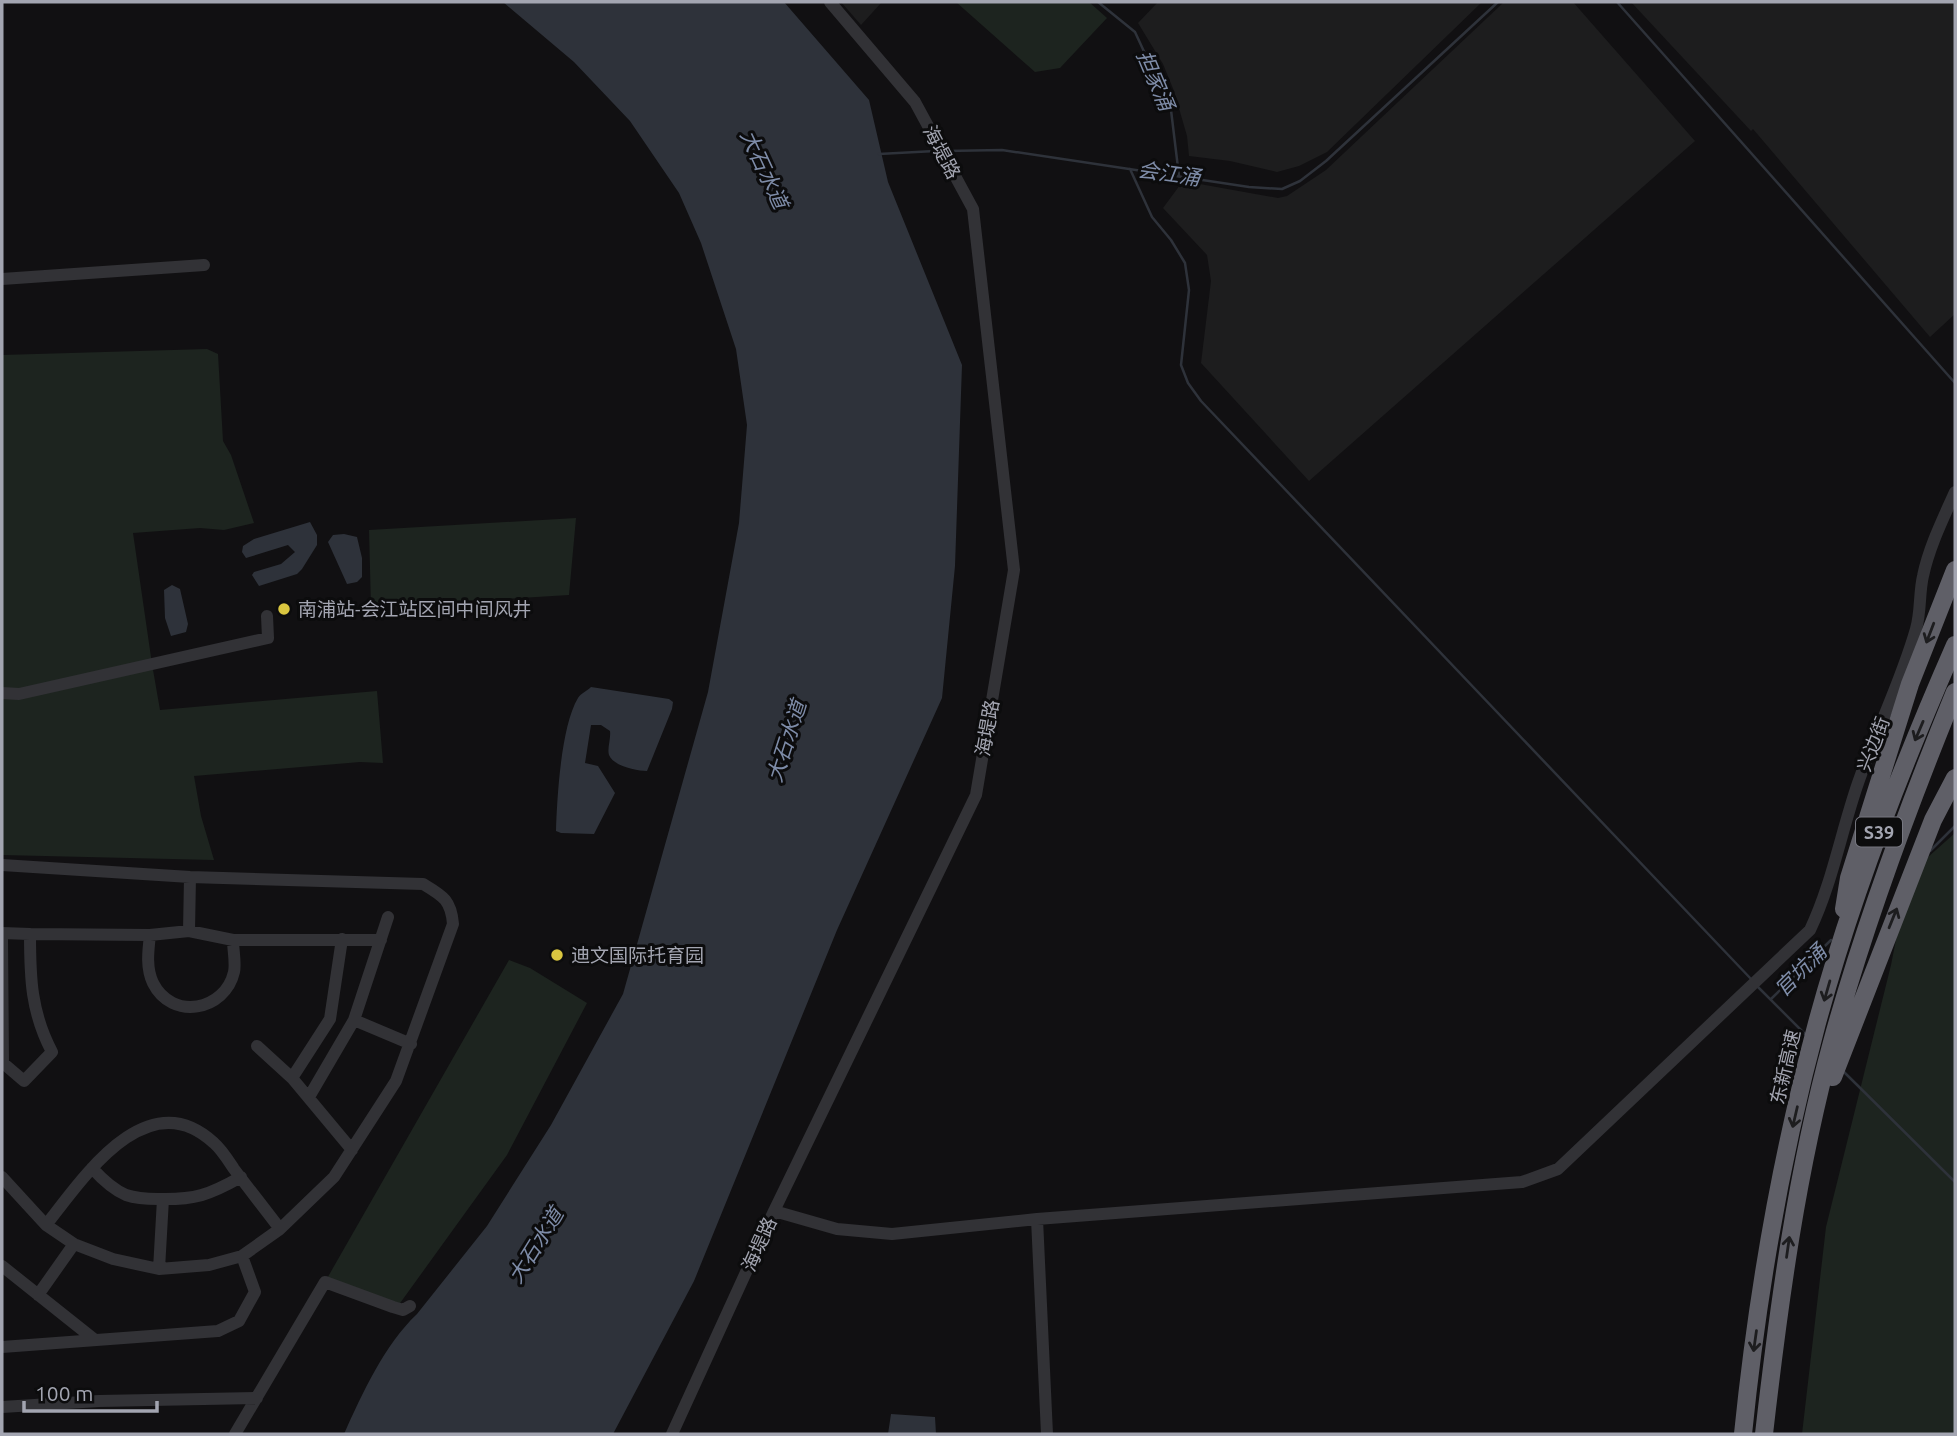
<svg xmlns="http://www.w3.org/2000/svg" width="1957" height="1436" viewBox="0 0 1957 1436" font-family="Ubuntu,'Noto Sans SC',sans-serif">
  <rect width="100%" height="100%" fill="#111012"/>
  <path fill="#1d1d1e" d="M 841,2 L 882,2 L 861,25 Z
    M 1158,2 L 1482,2 L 1327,152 L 1299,166 L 1277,172 L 1230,161 L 1189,156 L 1187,136 L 1174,91 L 1163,64 L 1138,23 Z
    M 1504,2 L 1573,2 L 1695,141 L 1309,481 L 1201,363 L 1211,281 L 1207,255 L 1163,208 L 1183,181 L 1278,198 L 1287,196 L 1326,170 Z
    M 1631,2 L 1955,2 L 1955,314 L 1930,337 L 1753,129 L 1751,131 Z"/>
  <path fill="#1d241f" d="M 956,2 L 1089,2 L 1107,18 L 1060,68 L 1035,72 Z
    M 207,349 L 218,354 L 223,441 L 231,455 L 254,523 L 224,530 L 200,528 L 133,533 L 152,664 L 160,710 L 377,691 L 383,763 L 360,762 L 194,776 L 201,816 L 214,860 L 2,855 L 2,355 Z
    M 576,518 L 569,595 L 371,607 L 369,530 Z
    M 1955,833 L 1955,1434 L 1802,1434 L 1826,1227 L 1891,965 L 1909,874 Z
    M 509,960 L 530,968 L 587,1003 L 507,1155 L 398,1306 L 325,1282 Z"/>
  <path fill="#2e323a" d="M 503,2 L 784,2 L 869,100 L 888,182 L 962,365 L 955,566 L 942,698 L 837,930 L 694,1281 L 613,1434 L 344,1434 C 362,1394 385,1344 417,1314 L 487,1226 L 551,1125 L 623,994 L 708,692 L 739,523 L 747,425 L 736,349 L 701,243 L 679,193 L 630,121 L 574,62 Z
    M 310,522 L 317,535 L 317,545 L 302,569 L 297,574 L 259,586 L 252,575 L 254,572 L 281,564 L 295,552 L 288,545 L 246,558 L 242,552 L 243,546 L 254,539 Z
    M 344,534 L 357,537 L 362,558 L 362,577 L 357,582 L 347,584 L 328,542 L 333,535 Z
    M 172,585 L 180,589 L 188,624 L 186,632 L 171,636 L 165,618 L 164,590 Z
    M 591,687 L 669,699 L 673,702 L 672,709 L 647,771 C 637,771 613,766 609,755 C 607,749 611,739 610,731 L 601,725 L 591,725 L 585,763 L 598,766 L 615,793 L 594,834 L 561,833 L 556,831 C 557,798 561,726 578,698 C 581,693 587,691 591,687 Z
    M 891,1414 L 935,1417 L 936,1434 L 888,1434 Z"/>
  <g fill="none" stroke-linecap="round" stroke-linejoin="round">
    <path stroke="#2e323a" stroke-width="2.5" d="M 1098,2 L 1135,32 L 1171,110 L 1179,176
      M 1617,2 L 1955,383
      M 945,151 L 1002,150 L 1249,187 L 1282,189 L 1300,181 L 1326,161 L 1498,2
      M 879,154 L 935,151
      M 1130,169 L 1152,217 L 1171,240 L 1185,263 L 1189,290 L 1181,365 L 1188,383 L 1201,401 L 1752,980
      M 1930,851 L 1955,826
      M 1756,985 L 1806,1035
      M 1771,999 L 1831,940
      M 1843,1071 L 1955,1182"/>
    <path stroke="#323236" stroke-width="12" d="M 2,279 L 204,265
      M 2,693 L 19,694 L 268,638 L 267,616
      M 2,865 L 190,877 L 423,884 C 443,896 451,900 453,924 L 396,1081 L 334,1177 L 280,1229 L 242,1256 L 209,1265 L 159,1269 L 113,1259 L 74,1244 L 46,1225 L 2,1177
      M 189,931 L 190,877
      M 2,933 L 30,934 C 30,978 31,1012 52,1052 L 24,1081 L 3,1063 L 2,939
      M 30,934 L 150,935 L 189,931 L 233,940 L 381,940
      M 150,935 C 148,952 146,968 153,983 C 172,1021 225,1011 234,972 C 236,963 233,950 233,940
      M 354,1020 L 411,1044
      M 257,1046 L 292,1078 L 352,1150
      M 292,1078 L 330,1019 L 342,939
      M 309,1097 L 354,1020 L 388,917
      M 92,1168 C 101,1178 112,1189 126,1195 C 135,1198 148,1199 158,1199 C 195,1200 209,1195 241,1177
      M 774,1211 L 837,1229 L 892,1234 L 1037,1219 L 1522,1182 L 1558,1169 L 1810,930 C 1832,884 1841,832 1858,783 C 1876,731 1901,682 1916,629 C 1921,612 1919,593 1923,576 C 1929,547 1943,519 1955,492
      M 1037,1219 L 1047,1434
      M 46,1225 C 83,1178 147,1081 214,1143 C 222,1150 228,1160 234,1169 C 249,1189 265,1209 280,1229
      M 2,1266 L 95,1340
      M 159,1269 L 163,1199
      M 38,1295 L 74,1244
      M 2,1347 L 218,1331 L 239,1321 L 255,1292 L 242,1256
      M 2,1407 L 99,1401 L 257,1398
      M 235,1434 L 325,1282 L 393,1307 L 403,1310 L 410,1306
      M 672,1434 L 774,1211 L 976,795 L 1014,570 L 973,209 L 915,102 L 830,2"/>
    <path stroke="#5f5f67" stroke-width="18" d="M 1844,909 L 1849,878 L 1910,684 L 1955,570
      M 1833,1077 L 1933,820 L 1955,778
      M 1743,1434 C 1757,1296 1781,1157 1817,1023 C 1852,894 1901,768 1955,645
      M 1764,1434 C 1779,1303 1797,1170 1832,1042 C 1865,922 1908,807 1955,692"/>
  </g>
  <defs><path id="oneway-shaft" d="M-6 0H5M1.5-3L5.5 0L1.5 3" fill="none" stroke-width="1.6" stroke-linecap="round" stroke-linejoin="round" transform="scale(1.75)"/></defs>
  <g stroke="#1d1d1f">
    <use href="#oneway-shaft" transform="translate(1930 633) rotate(111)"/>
    <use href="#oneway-shaft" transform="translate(1919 731) rotate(113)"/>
    <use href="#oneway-shaft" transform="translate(1893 918) rotate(-68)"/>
    <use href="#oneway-shaft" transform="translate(1827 991) rotate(106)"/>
    <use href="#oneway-shaft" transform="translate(1795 1117) rotate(103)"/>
    <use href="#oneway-shaft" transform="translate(1788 1247) rotate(-82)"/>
    <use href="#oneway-shaft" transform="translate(1755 1341) rotate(98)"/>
  </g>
  <g fill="#dac640" stroke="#0c0c0d" stroke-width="2.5">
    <circle cx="284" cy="609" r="7"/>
    <circle cx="557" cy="955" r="7"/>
  </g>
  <g text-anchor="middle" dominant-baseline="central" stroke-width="6" stroke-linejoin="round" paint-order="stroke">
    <rect fill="#0c0c0d" stroke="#767780" stroke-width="2" x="1856" y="817.5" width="46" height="29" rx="5"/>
    <g font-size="18" font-weight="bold" fill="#a3a5b1">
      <text x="1879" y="832">S39</text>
    </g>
    <g font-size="19" fill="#a3a5b1" stroke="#0c0c0d">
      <text transform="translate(942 152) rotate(62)">海堤路</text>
      <text transform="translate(987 728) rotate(-80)">海堤路</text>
      <text transform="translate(1873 744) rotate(-69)">兴边街</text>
      <text transform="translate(1785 1067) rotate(-77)">东新高速</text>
      <text transform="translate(759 1244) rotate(-66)">海堤路</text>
    </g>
    <g font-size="19" fill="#a3a5b1" stroke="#0c0c0d" text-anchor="start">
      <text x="298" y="609">南浦站-会江站区间中间风井</text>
      <text x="571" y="955">迪文国际托育园</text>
    </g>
    <g font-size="21" font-style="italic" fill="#7e8ca8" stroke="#0c0c0d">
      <text transform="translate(1156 80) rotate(67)">担家涌</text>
      <text transform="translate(765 169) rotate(65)">大石水道</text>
      <text transform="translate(1169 173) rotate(8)">会江涌</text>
      <text transform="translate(786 741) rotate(-72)">大石水道</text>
      <text transform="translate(1800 970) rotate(-45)">官坑涌</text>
      <text transform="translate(535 1245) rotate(-58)">大石水道</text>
    </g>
  </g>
  <rect width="1957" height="1436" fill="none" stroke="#a3a5b1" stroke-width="7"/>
  <path d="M24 1401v10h133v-10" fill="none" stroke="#a3a5b1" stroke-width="3.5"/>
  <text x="35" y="1401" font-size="21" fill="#a3a5b1" stroke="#0c0c0d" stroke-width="5" paint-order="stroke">100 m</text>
</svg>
